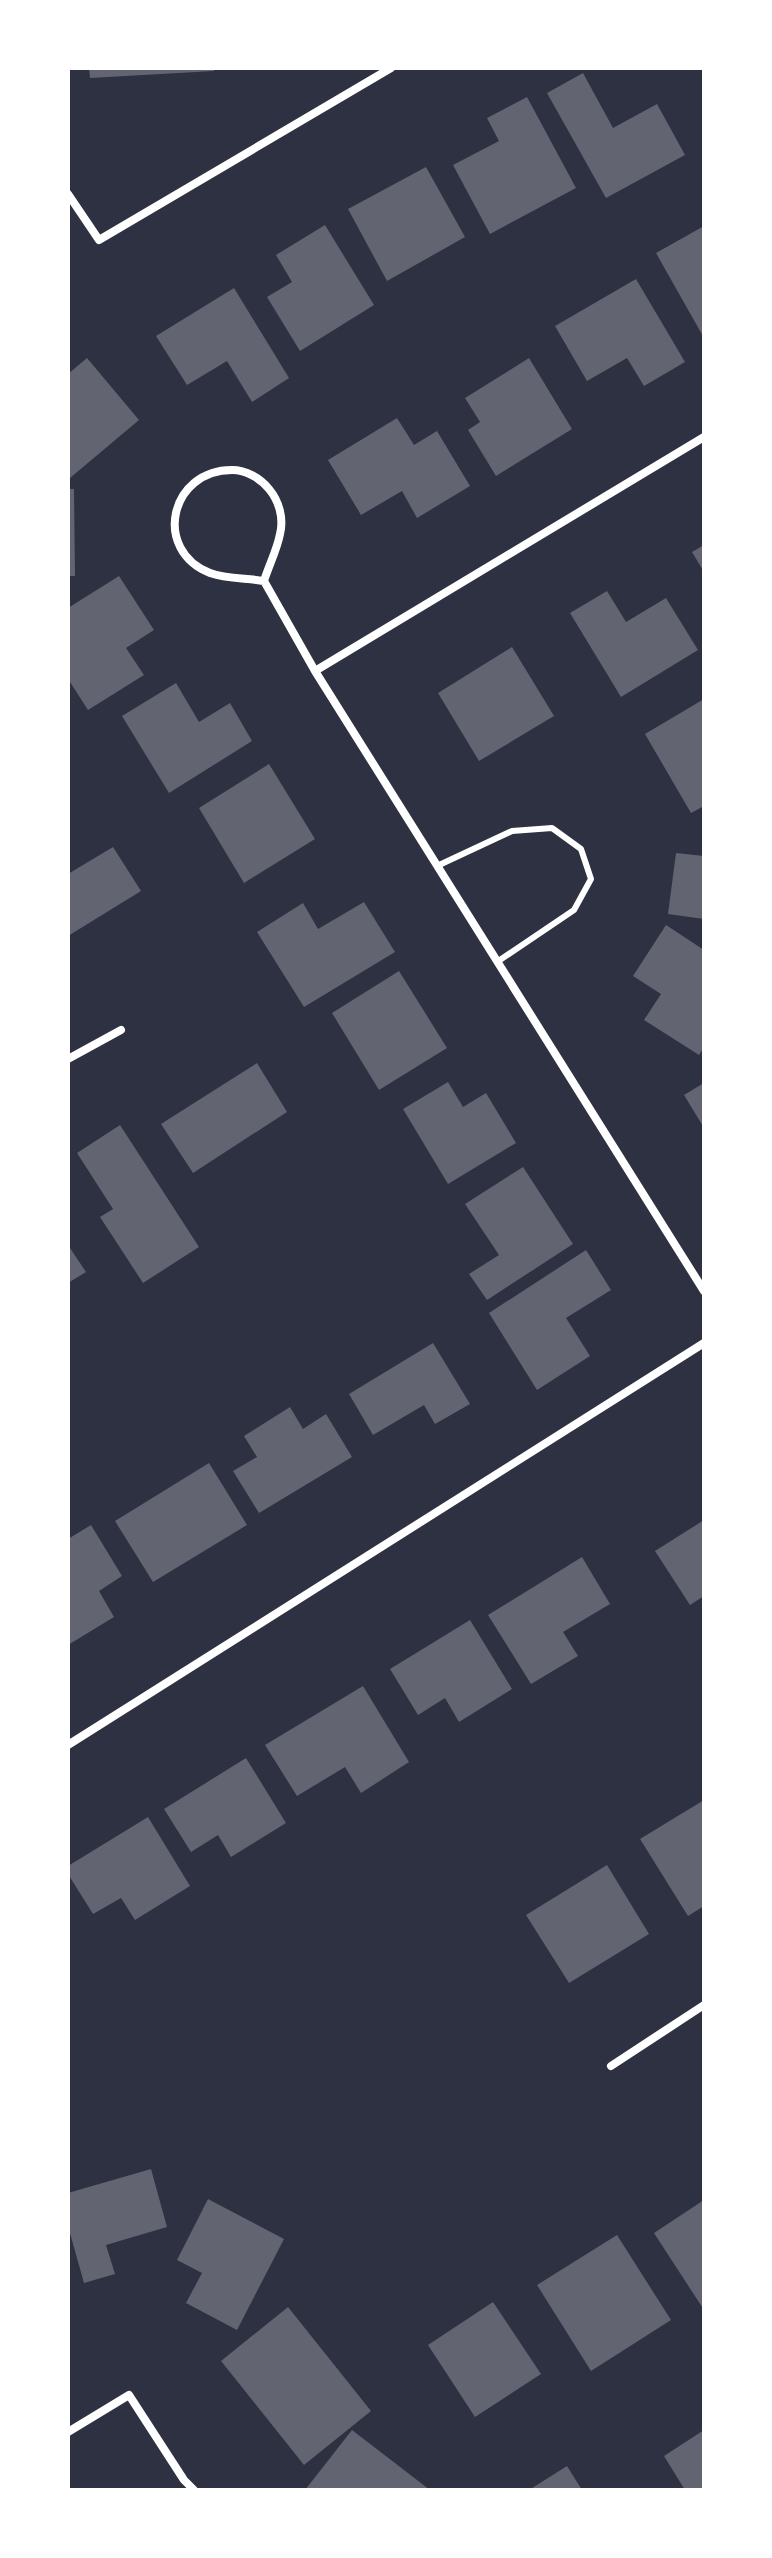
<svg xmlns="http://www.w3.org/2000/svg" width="772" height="2558" viewBox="0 0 772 2558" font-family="Overpass,sans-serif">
  <rect width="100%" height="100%" fill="#2d3142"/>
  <path fill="#626471" d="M 89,68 L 214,68 L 214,71 L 90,78 Z
    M 583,73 L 613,128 L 657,104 L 685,155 L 606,198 L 547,93 Z
    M 527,97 L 576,188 L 490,234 L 453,165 L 499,141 L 487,118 Z
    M 426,167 L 465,237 L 387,281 L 348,209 Z
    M 325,225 L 374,305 L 300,351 L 267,297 L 292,282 L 276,255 Z
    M 704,226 L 704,338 L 656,253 Z
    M 636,279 L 685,362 L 644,386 L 627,358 L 587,381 L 555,326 Z
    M 234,288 L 289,378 L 252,402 L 227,361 L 187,385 L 156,336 Z
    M 87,358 L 139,420 L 70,478 L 68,374 Z
    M 529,358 L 572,429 L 496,476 L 468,430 L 480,422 L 465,398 Z
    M 397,418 L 414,445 L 437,431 L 470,486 L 417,518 L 402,491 L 361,515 L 328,460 Z
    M 68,489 L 74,489 L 75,576 L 68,576 Z
    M 704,545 L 704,572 L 692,552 Z
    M 119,576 L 154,630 L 126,648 L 144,675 L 88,710 L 68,679 L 68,608 Z
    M 607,591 L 626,622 L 666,598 L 698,650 L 621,697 L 570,613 Z
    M 512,647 L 554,716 L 479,761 L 438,693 Z
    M 176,683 L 199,722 L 230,703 L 252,741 L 169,793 L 122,716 Z
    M 704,699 L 704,806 L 691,813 L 645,734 Z
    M 269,764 L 315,839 L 244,883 L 199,808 Z
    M 113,847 L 141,891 L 68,936 L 68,874 Z
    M 676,853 L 704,856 L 704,919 L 668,914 Z
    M 364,902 L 395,952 L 304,1007 L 257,932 L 303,903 L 318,929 Z
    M 666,925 L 704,950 L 704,1047 L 699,1055 L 644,1020 L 661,994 L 633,976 Z
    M 399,971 L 447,1048 L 379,1090 L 332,1013 Z
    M 257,1063 L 287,1112 L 193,1173 L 161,1124 Z
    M 448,1082 L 463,1107 L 486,1093 L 516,1143 L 448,1184 L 403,1109 Z
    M 704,1083 L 704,1128 L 684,1095 Z
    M 120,1125 L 199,1247 L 143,1283 L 100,1217 L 113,1209 L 77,1153 Z
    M 523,1167 L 573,1244 L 487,1300 L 469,1274 L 499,1255 L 465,1204 Z
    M 68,1245 L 86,1272 L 68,1283 Z
    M 586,1250 L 611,1290 L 566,1318 L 590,1356 L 537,1390 L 489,1313 Z
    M 433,1343 L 470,1404 L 435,1424 L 424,1405 L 373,1435 L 349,1394 Z
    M 290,1407 L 303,1429 L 326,1414 L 352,1457 L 259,1513 L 233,1471 L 257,1457 L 244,1436 Z
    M 209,1463 L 247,1525 L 153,1582 L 115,1521 Z
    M 704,1520 L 704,1596 L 690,1605 L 655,1551 Z
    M 91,1525 L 122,1576 L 99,1591 L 114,1617 L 68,1645 L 68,1539 Z
    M 582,1557 L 610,1604 L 563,1632 L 578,1656 L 531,1684 L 488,1615 Z
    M 470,1620 L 512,1689 L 459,1722 L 445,1698 L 418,1715 L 390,1669 Z
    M 363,1686 L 409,1762 L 361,1793 L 345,1767 L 297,1796 L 265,1745 Z
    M 246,1758 L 286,1823 L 231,1857 L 218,1835 L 191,1852 L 164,1809 Z
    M 704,1800 L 704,1906 L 688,1916 L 640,1839 Z
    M 148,1817 L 190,1886 L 135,1920 L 121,1898 L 93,1914 L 68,1874 L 68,1866 Z
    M 607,1865 L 649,1934 L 569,1983 L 526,1915 Z
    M 151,2169 L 167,2227 L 106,2245 L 115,2274 L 84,2283 L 68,2226 L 68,2193 Z
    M 208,2199 L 284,2239 L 237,2330 L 186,2303 L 202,2273 L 177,2260 Z
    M 704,2200 L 704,2310 L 654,2233 Z
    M 617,2235 L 671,2320 L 591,2371 L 537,2285 Z
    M 493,2302 L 541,2374 L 475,2417 L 428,2345 Z
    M 288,2307 L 371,2411 L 304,2465 L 221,2361 Z
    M 352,2430 L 430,2490 L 305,2490 Z
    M 704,2430 L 704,2490 L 685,2490 L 664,2456 Z
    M 567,2466 L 582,2490 L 529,2490 Z"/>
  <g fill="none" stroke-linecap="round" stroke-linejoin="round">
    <path stroke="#fff" stroke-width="6" d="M 437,866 L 512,831 L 552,828 L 581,849 L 591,879 L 574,910 L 497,962"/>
    <path stroke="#fff" stroke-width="8" d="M 68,194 L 99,240 L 391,68
      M 264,581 C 248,578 226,579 210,573 C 152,550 170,470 232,470 C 246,470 260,478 269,489 C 279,501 284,518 280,534 C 277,550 269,565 264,581 L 315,671 L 704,1291
      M 315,671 L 704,437
      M 68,1059 L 121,1030
      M 68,1745 L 704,1343
      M 611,2066 L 704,2005
      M 68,2432 L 129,2395 L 184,2480 L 194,2490"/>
  </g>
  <rect width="772" height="2558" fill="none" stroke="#ffffff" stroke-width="140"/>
</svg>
